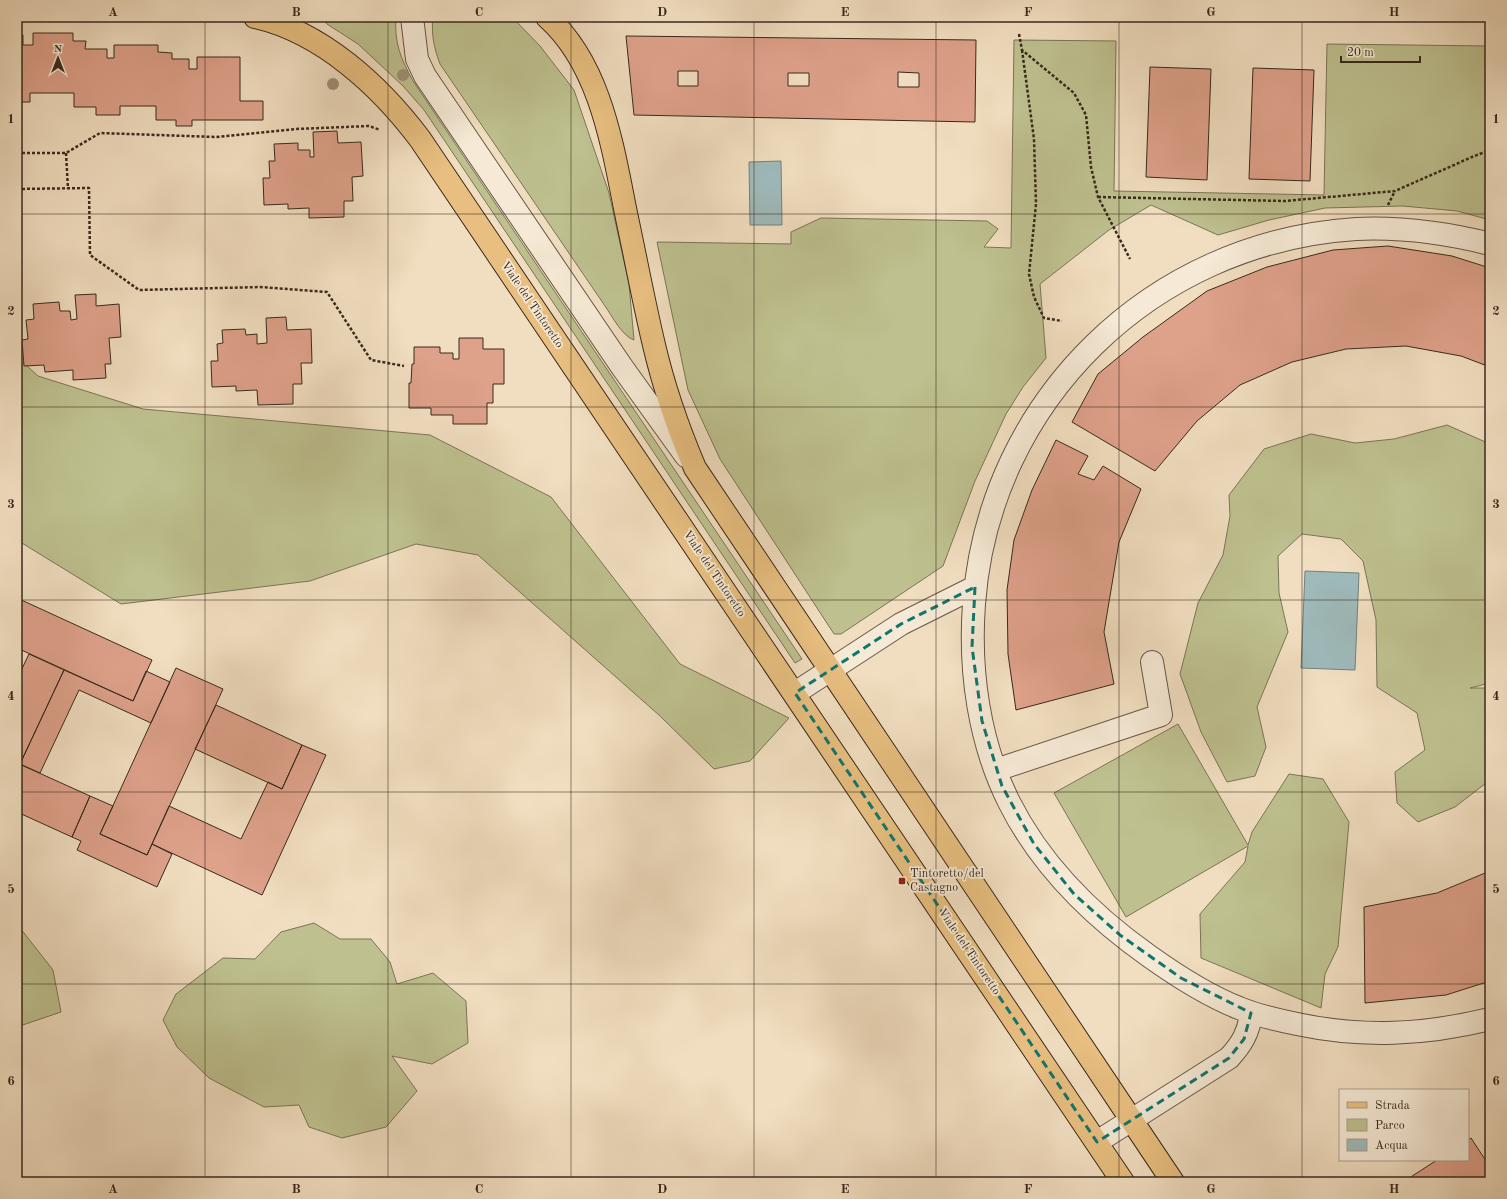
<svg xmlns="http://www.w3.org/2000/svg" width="1507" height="1199" viewBox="0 0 1507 1199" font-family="'Old Standard TT',serif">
  <rect width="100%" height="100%" fill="#f1dec0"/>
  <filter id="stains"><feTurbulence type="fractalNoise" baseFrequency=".005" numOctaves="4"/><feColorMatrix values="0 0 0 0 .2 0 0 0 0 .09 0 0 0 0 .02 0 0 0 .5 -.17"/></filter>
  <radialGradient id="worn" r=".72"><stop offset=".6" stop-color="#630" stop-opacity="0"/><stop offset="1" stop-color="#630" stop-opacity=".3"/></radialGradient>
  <path fill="#bec08f" stroke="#7b7556" d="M 343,17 L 396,17 C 394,43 401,59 413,81 L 802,659 L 795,663 L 424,110 L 403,86 L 358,44 L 327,24 L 325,21 Z
    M 433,17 L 512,17 L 540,46 L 574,90 L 609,193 L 629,284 L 634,340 C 622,336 612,316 605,306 L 440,64 C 434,48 431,34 433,17 Z
    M 1014,40 L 1116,41 L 1114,191 L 1324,195 L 1327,44 L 1490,46 L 1490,220 L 1457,211 L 1403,206 L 1325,208 L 1269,220 L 1218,235 L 1151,205 L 1109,230 L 1040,284 L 1046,358 L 1023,387 L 1006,414 L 975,481 L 943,566 L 841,634 L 834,634 L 720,459 L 688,390 L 657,242 L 791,244 L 791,232 L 821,218 L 987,221 L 998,229 L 984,247 L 1011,248 Z
    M 17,357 L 38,376 L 143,409 L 430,435 L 551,497 L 680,664 L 789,718 L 750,761 L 714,769 L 660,716 L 478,555 L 416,544 L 310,581 L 121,604 L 17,540 Z
    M 1447,425 L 1490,444 L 1490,683 L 1470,688 L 1490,688 L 1490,780 L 1455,807 L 1418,822 L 1397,803 L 1395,772 L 1425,750 L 1417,713 L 1377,687 L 1376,620 L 1363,561 L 1341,539 L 1302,534 L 1278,556 L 1279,593 L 1288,632 L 1257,707 L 1266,747 L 1255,776 L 1227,782 L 1201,732 L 1180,674 L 1198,603 L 1223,555 L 1230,516 L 1229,495 L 1264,449 L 1311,434 L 1355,443 L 1394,439 Z
    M 1178,724 L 1248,845 L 1252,832 L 1289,774 L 1323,779 L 1349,822 L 1338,947 L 1325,974 L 1321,1008 L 1201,958 L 1200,914 L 1245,862 L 1248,846 L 1126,917 L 1054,793 Z
    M 314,923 L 340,939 L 371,939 L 390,962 L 397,984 L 433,973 L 466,1001 L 468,1043 L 432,1064 L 392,1056 L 417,1091 L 386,1127 L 342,1138 L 309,1127 L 299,1105 L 264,1107 L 209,1078 L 177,1047 L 163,1020 L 176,994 L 223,958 L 255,959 L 281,932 Z
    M 17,924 L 53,970 L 61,1012 L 17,1027 Z"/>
  <path fill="#9ebabb" stroke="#75807c" d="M 781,161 L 782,225 L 750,225 L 749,162 Z
    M 1305,571 L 1359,573 L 1355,670 L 1301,668 Z"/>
  <path fill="#dea18a" stroke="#382a1d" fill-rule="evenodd" d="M 33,33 L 73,33 L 73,41 L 86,41 L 85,49 L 107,49 L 107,58 L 114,58 L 114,45 L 158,45 L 158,52 L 172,53 L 172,59 L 189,59 L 189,69 L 197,69 L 197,57 L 240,57 L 240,101 L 263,101 L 263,120 L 192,120 L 192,126 L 176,126 L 176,120 L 156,120 L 156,106 L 120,106 L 120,115 L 96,115 L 96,107 L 74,107 L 74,93 L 30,93 L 30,102 L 17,102 L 17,35 L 23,35 L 23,45 L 33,45 Z
    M 626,36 L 976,40 L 975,122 L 634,115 ZM 678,71 L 698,71 L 698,86 L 678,86 ZM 898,72 L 919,73 L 919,87 L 898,87 ZM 788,73 L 809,73 L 809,86 L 788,86 Z
    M 1150,67 L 1211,69 L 1207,180 L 1146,177 Z
    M 1253,68 L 1314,70 L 1310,181 L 1249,179 Z
    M 337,131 L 338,143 L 361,142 L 363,176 L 352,177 L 353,201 L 344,201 L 344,217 L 309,218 L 309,208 L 288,209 L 288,204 L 264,205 L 263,178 L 270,178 L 269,161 L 275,161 L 274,144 L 298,143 L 298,150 L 310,150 L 310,157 L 314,157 L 313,132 Z
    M 1388,246 L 1452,256 L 1490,268 L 1490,367 L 1461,356 L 1406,346 L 1346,349 L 1292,362 L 1240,385 L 1197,421 L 1155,471 L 1072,422 L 1098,374 L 1143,337 L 1207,291 L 1267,267 L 1333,250 Z
    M 96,294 L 96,306 L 119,304 L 121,337 L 109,338 L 111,364 L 105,364 L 106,378 L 73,380 L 73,370 L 45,372 L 44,365 L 24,366 L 22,340 L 28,339 L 26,320 L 34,319 L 33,304 L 59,302 L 60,311 L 70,311 L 71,320 L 77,319 L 75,295 Z
    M 286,317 L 287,330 L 311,329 L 312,363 L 301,363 L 302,384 L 293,384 L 293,404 L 258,405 L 257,390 L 236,391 L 236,386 L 212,387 L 211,361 L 218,361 L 217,344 L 223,343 L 222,330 L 245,329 L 246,335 L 257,334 L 257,344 L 267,343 L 266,318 Z
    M 459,338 L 483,338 L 483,349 L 504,349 L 504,384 L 493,384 L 493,403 L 487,403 L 487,424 L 453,424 L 453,415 L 431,415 L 431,408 L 409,408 L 409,383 L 411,383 L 412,364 L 414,364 L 414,347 L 440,347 L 440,353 L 453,353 L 453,359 L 459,359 Z
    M 1056,440 L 1088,456 L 1078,474 L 1094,480 L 1103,466 L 1141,489 L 1119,542 L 1104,632 L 1114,684 L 1016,710 L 1008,654 L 1007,590 L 1014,540 L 1032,490 Z
    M 17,598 L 152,660 L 133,701 L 17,648 Z
    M 29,654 L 64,670 L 20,764 L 17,763 L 17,679 Z
    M 176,668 L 223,689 L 147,855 L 100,834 Z
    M 64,670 L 133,701 L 146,671 L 170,682 L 151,723 L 79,690 L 40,773 L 20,764 Z
    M 216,705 L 302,745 L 282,789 L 195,749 Z
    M 302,745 L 326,755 L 262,895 L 152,844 L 169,806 L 241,839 L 268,782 L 282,789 Z
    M 17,763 L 90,796 L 72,837 L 17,812 Z
    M 90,796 L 113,806 L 100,834 L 147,855 L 152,844 L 172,854 L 157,887 L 77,850 L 81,841 L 72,837 Z
    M 1490,871 L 1490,981 L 1446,995 L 1365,1003 L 1364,907 L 1437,893 Z
    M 1471,1138 L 1490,1167 L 1490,1182 L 1403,1182 L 1437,1160 L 1468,1160 L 1468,1140 Z"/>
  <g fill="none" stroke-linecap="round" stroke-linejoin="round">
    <defs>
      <path id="minor" d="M 412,17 L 417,59 L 425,76 L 622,367 L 686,456
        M 1490,244 C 1446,233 1401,227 1356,229 C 1152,242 989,400 974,604 C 969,671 979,742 1009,802 C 1041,866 1091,915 1149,956 C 1177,976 1206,995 1239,1008 C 1258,1016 1277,1020 1297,1024 C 1363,1038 1424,1035 1490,1019
        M 795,693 L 901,624 L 975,587
        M 996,770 L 1161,715 L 1152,662
        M 1097,1142 L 1229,1058 C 1242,1044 1249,1032 1251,1013"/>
      <path id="major" d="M 255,17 C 322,32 380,86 420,139 L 1123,1182
        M 547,17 C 602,66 613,150 627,218 C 636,260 644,303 654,345 C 664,388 678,428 695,468 L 1173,1182"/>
    </defs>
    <use href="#minor" stroke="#665746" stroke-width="24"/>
    <use href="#major" stroke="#382a1d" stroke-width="24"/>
    <path stroke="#382a1d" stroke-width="2.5" stroke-dasharray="3 2" stroke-linecap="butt" d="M 1019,34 L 1022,50 L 1074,93 L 1086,115 L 1091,167 L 1098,197 L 1130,259
      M 1022,50 L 1034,139 L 1036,204 L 1029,274 L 1034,297 L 1044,318 L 1062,321
      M 17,153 L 66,153 L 100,133 L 216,137 L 296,129 L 369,126 L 380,130
      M 66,153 L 68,189
      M 17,189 L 89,188 L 90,255 L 139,290 L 260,287 L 327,292 L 371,360 L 404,366
      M 1098,197 L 1285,201 L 1395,191 L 1472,157 L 1490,150
      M 1388,205 L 1395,191"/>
    <use href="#minor" stroke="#f6ead6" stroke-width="22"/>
    <use href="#major" stroke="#e8bf80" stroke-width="22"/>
  </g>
  <g fill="#9e9076">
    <circle cx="403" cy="75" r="6"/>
    <circle cx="333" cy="84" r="6"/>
  </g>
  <path fill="none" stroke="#0f766e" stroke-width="3" stroke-dasharray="8 5" stroke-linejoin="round" d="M 975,587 L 972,647 L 982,721 L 1002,786 L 1034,844 L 1074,894 L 1120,935 L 1181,978 L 1251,1013 L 1244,1039 L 1229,1058 L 1097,1142 L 795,693 L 901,624 Z"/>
  <path fill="none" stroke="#382a1d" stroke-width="1" stroke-opacity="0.55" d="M 205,17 L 205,1182M 388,17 L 388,1182M 571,17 L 571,1182M 754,17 L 754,1182M 936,17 L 936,1182M 1119,17 L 1119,1182M 1302,17 L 1302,1182M 17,214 L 1490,214M 17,407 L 1490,407M 17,600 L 1490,600M 17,792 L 1490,792M 17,984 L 1490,984"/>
  <rect fill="#8f2418" stroke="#f6ead6" stroke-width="1.5" x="898" y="877" width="8" height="8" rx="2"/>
  <g text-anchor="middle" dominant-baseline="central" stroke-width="3.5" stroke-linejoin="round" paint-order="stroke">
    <g font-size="12" fill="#382a1d" stroke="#f6ead6">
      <text transform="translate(532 305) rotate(56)">Viale del Tintoretto</text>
      <text transform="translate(714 574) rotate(56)">Viale del Tintoretto</text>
      <text transform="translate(969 952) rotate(56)">Viale del Tintoretto</text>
    </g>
    <g font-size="12" fill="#382a1d" stroke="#f6ead6" text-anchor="start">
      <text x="910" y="874">Tintoretto/del<tspan x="910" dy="14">Castagno</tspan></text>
    </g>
  </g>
  <rect width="1507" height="1199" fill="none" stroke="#f1dec0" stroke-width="44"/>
  <rect x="1339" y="1089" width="130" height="72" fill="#f6ead6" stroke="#aa9d8c"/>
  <rect x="1347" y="1102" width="20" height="6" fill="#e8bf80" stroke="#aa9d8c"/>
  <text x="1375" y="1109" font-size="12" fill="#382a1d">Strada</text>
  <rect x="1347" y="1119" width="20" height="12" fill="#bec08f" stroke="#aa9d8c"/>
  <text x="1375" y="1129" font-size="12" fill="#382a1d">Parco</text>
  <rect x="1347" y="1139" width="20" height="12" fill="#9ebabb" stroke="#aa9d8c"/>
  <text x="1375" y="1149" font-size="12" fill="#382a1d">Acqua</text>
  <g transform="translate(58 58)" stroke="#f6ead6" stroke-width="3" paint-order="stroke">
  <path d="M0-3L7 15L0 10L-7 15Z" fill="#382a1d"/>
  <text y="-6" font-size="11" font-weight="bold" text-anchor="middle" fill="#382a1d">N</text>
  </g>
  <path d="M1341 56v6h79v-6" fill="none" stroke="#382a1d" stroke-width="2"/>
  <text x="1347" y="56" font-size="12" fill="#382a1d" stroke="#f6ead6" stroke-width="3" paint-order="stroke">20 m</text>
  <rect x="22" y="22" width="1463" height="1155" fill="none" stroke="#382a1d" stroke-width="1.5"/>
  <g font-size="13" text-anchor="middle" font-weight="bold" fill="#382a1d">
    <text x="113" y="16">A</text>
    <text x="296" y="16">B</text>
    <text x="479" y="16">C</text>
    <text x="662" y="16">D</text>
    <text x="845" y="16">E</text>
    <text x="1028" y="16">F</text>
    <text x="1211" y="16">G</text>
    <text x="1394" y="16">H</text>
    <text x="11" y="123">1</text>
    <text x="1496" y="123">1</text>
    <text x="11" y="315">2</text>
    <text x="1496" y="315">2</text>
    <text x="11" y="508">3</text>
    <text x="1496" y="508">3</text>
    <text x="11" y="700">4</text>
    <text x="1496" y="700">4</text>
    <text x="11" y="893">5</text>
    <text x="1496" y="893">5</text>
    <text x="11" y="1085">6</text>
    <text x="1496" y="1085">6</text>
    <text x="113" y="1193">A</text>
    <text x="296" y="1193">B</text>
    <text x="479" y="1193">C</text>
    <text x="662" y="1193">D</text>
    <text x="845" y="1193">E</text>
    <text x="1028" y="1193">F</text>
    <text x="1211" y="1193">G</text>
    <text x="1394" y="1193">H</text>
  </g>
  <rect width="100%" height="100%" filter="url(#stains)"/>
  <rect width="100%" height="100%" fill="url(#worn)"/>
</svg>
